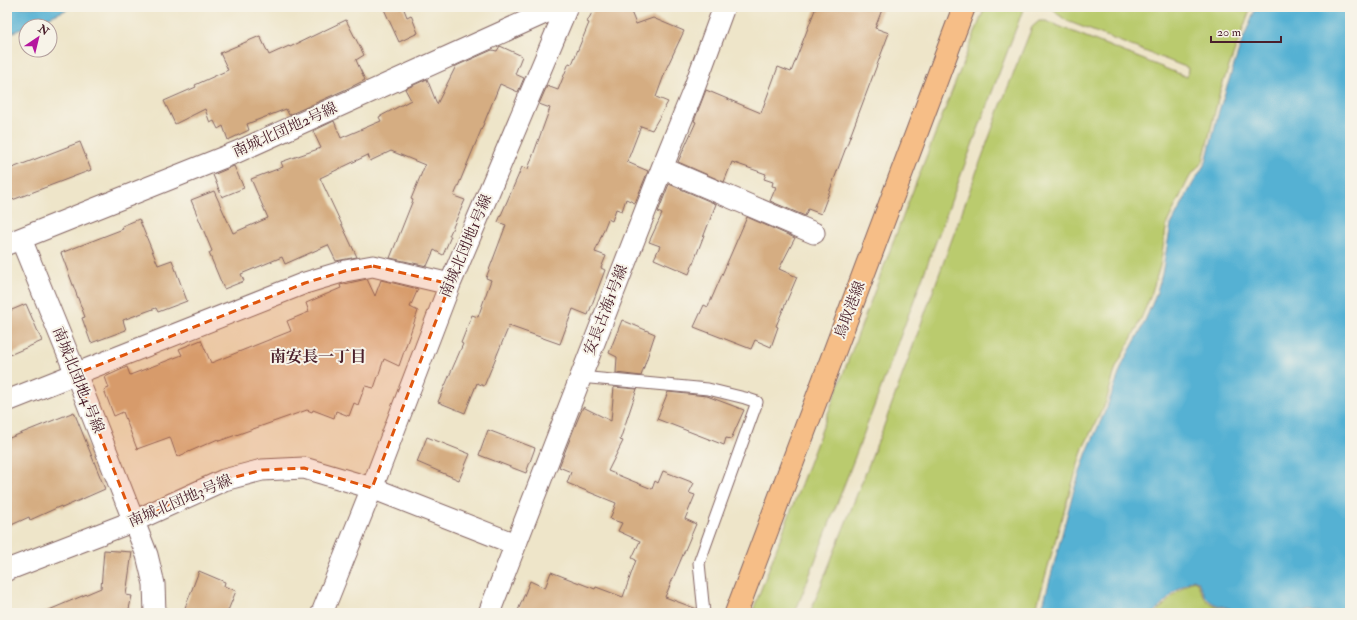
<svg xmlns="http://www.w3.org/2000/svg" width="1357" height="620" viewBox="0 0 1357 620" font-family="'IM FELL Double Pica','Noto Serif JP',serif">
  <rect width="100%" height="100%" fill="#f7f3e8"/>
  <filter id="ink" filterUnits="userSpaceOnUse"><feTurbulence type="fractalNoise" baseFrequency=".025" numOctaves="2"/><feDisplacementMap in="SourceGraphic" scale="8" xChannelSelector="R" yChannelSelector="G"/><feConvolveMatrix kernelMatrix="1 2 1 2 8 2 1 2 1" color-interpolation-filters="sRGB"/></filter>
  <filter id="wash" filterUnits="userSpaceOnUse"><feTurbulence type="fractalNoise" baseFrequency=".012" numOctaves="4" result="noise"/><feDisplacementMap in="SourceGraphic" scale="16" xChannelSelector="R" yChannelSelector="G"/><feGaussianBlur stdDeviation="0.9" result="paint"/><feColorMatrix in="noise" values="0 0 0 0 0 0 0 0 0 0 0 0 0 0 0 0 0 1.4 0 .05"/><feComposite in="paint" operator="in"/></filter>
  <g filter="url(#wash)">
    <rect width="100%" height="100%" fill="#eee5c9"/>
    <path fill="#bacb6e" stroke="#82754c" d="M 985,7 L 1024,7 L 858,449 L 795,613 L 752,613 L 910,198 Z
      M 1052,7 L 1251,7 L 1220,91 L 1203,161 L 1189,178 L 1167,223 L 1160,266 L 1151,295 L 1137,328 L 1116,367 L 1106,402 L 1083,448 L 1058,531 L 1035,613 L 810,613 L 882,431 L 1002,102 L 1032,27 L 1039,21 L 1046,21 L 1187,77 L 1188,68 L 1067,21 L 1056,13 Z
      M 1193,580 L 1197,582 C 1203,597 1206,604 1222,608 C 1227,609 1231,609 1234,613 L 1156,613 L 1177,592 Z"/>
    <path fill="#54b1d3" stroke="#4f687f" d="M 7,7 L 73,7 L 7,35 Z
      M 1256,7 L 1350,7 L 1350,613 L 1237,613 C 1229,605 1218,608 1210,601 C 1204,597 1201,588 1198,581 L 1193,579 L 1177,590 L 1154,613 L 1041,613 L 1073,493 L 1087,452 L 1107,407 L 1123,363 L 1141,330 L 1156,295 L 1162,274 L 1171,225 L 1192,185 L 1206,162 L 1219,111 L 1240,47 Z"/>
    <g id="blocks">
      <path fill="#d5ad82" d="M 383,7 L 403,7 L 407,17 L 411,15 L 418,33 L 399,42 Z
        M 595,7 L 629,7 L 636,24 L 653,18 L 684,31 L 667,67 L 656,97 L 668,102 L 652,130 L 641,126 L 627,162 L 648,171 L 635,203 L 626,199 L 622,211 L 616,209 L 612,221 L 608,219 L 595,252 L 606,256 L 601,268 L 605,270 L 588,315 L 573,309 L 560,344 L 509,326 L 484,386 L 477,383 L 465,413 L 438,402 L 463,344 L 461,343 L 472,315 L 478,317 L 491,280 L 486,278 L 506,225 L 498,222 L 522,167 L 528,169 L 550,108 L 539,104 L 547,86 L 558,90 L 569,63 L 572,64 L 589,23 L 587,22 Z
        M 816,7 L 883,7 L 875,28 L 889,33 L 821,214 L 808,209 L 805,216 L 770,201 L 776,187 L 772,186 L 773,182 L 764,179 L 766,174 L 732,162 L 724,182 L 678,162 L 696,122 L 694,121 L 706,90 L 761,113 L 778,67 L 791,72 Z
        M 346,20 L 364,55 L 356,60 L 365,80 L 351,87 L 289,115 L 286,109 L 247,124 L 249,130 L 228,140 L 223,126 L 218,129 L 214,121 L 210,123 L 205,109 L 175,124 L 164,101 L 196,87 L 195,85 L 228,70 L 220,53 L 260,36 L 269,55 L 289,46 L 290,47 Z
        M 500,46 L 522,56 L 515,74 L 524,78 L 518,92 L 500,84 L 454,196 L 465,200 L 449,236 L 451,236 L 443,255 L 434,250 L 427,266 L 390,258 L 413,200 L 411,199 L 425,165 L 391,151 L 370,161 L 368,155 L 320,178 L 357,257 L 336,261 L 328,245 L 285,264 L 282,257 L 241,274 L 244,281 L 224,289 L 209,253 L 212,251 L 191,200 L 214,191 L 233,233 L 268,218 L 251,179 L 283,167 L 281,162 L 321,148 L 313,131 L 334,121 L 341,138 L 381,121 L 379,117 L 411,100 L 405,89 L 427,79 L 437,104 L 456,66 L 492,50 L 497,51 Z
        M 80,142 L 91,170 L 7,202 L 7,170 Z
        M 234,166 L 244,188 L 222,197 L 213,175 Z
        M 669,184 L 716,204 L 689,274 L 654,259 L 660,246 L 649,242 L 662,214 L 658,212 Z
        M 747,217 L 795,238 L 779,269 L 797,277 L 776,326 L 778,327 L 771,347 L 755,340 L 751,349 L 694,327 L 704,305 L 708,307 Z
        M 139,219 L 158,265 L 172,260 L 187,301 L 158,312 L 156,308 L 123,320 L 126,330 L 91,343 L 82,318 L 85,317 L 61,253 L 123,229 L 122,226 Z
        M 367,279 L 375,296 L 381,280 L 418,289 L 410,307 L 418,311 L 399,366 L 384,359 L 374,388 L 365,386 L 358,405 L 354,403 L 349,416 L 336,411 L 334,418 L 313,410 L 312,412 L 307,410 L 219,441 L 218,439 L 177,457 L 170,437 L 137,449 L 123,412 L 114,416 L 104,390 L 109,388 L 105,377 L 127,367 L 130,375 L 182,355 L 179,349 L 201,340 L 211,363 L 291,331 L 287,321 L 309,312 L 306,303 L 341,288 L 340,285 Z
        M 26,304 L 42,341 L 7,356 L 7,312 Z
        M 622,320 L 655,334 L 641,376 L 616,373 L 617,357 L 609,353 Z
        M 614,387 L 637,389 L 620,440 L 623,441 L 608,471 L 652,489 L 655,481 L 658,483 L 663,471 L 694,483 L 689,493 L 695,495 L 685,519 L 696,524 L 665,597 L 697,609 L 697,613 L 517,613 L 530,581 L 545,588 L 551,572 L 595,589 L 596,587 L 623,597 L 636,560 L 632,558 L 640,541 L 618,531 L 622,523 L 610,519 L 616,503 L 567,483 L 571,472 L 559,467 L 575,426 L 583,407 L 611,421 Z
        M 668,392 L 707,396 L 744,410 L 731,439 L 726,438 L 724,445 L 657,419 Z
        M 74,412 L 105,489 L 62,508 L 61,506 L 30,520 L 29,517 L 7,527 L 7,439 Z
        M 488,430 L 535,448 L 526,473 L 479,455 Z
        M 427,437 L 470,454 L 459,480 L 417,462 Z
        M 104,550 L 132,552 L 126,595 L 132,596 L 128,613 L 42,613 L 101,588 Z
        M 199,571 L 225,582 L 224,586 L 236,591 L 227,613 L 183,613 Z"/>
    </g>
  </g>
  <g filter="url(#ink)">
    <use href="#blocks" fill-opacity="0" stroke="#836462" stroke-width="1"/>
    <g fill="none" stroke-linecap="round" stroke-linejoin="round">
      <defs>
        <path id="lane" d="M 580,377 L 708,389 L 745,398 L 757,402 L 699,563 L 704,613"/>
        <path id="street" d="M 662,168 L 814,233
          M 21,239 L 76,374 L 147,555 L 154,584 L 155,613
          M 7,244 L 237,152 L 558,7
          M 7,401 L 305,283 L 345,271 L 373,266 L 450,284
          M 7,570 L 134,521 L 224,480 L 262,470 L 304,468 L 372,488 L 515,544
          M 322,613 L 372,488 L 450,284 L 567,7
          M 489,613 L 662,168 L 692,94 L 724,7"/>
        <path id="primary" d="M 736,613 L 964,7"/>
      </defs>
      <use href="#lane" stroke="#836462" stroke-width="13"/>
      <use href="#street" stroke="#836462" stroke-width="23"/>
      <use href="#primary" stroke="#836462" stroke-width="24"/>
      <use href="#lane" stroke="#fff" stroke-width="11"/>
      <use href="#street" stroke="#fff" stroke-width="21"/>
      <use href="#primary" stroke="#f6be87" stroke-width="22"/>
    </g>
  </g>
  <path fill="#e0560e" fill-opacity="0.2" stroke="#e0560e" stroke-width="3" stroke-dasharray="8 5" stroke-linejoin="round" d="M 373,266 L 450,284 L 372,488 L 304,468 L 262,470 L 224,480 L 134,521 L 76,374 L 305,283 L 345,271 Z"/>
  <g text-anchor="middle" dominant-baseline="central" stroke-width="4" stroke-linejoin="round" paint-order="stroke">
    <g font-size="15" fill="#4a1f2b" stroke="#f7f3e8">
      <text transform="translate(285 130) rotate(-24)">南城北団地2号線</text>
      <text transform="translate(466 246) rotate(-67)">南城北団地1号線</text>
      <text transform="translate(606 310) rotate(-69)">安長古海1号線</text>
      <text transform="translate(850 310) rotate(-69)">鳥取港線</text>
      <text transform="translate(78 380) rotate(68)">南城北団地4号線</text>
      <text transform="translate(180 501) rotate(-23)">南城北団地3号線</text>
    </g>
    <g font-size="16" font-weight="bold" fill="#4a1f2b" stroke="#f7f3e8">
      <text x="318" y="357">南安長一丁目</text>
    </g>
  </g>
  <rect width="1357" height="620" fill="none" stroke="#f7f3e8" stroke-width="24"/>
  <g transform="translate(38 38) rotate(35)"><circle r="19" fill="#f7f3e8" stroke="#b29e9c"/>
  <path d="M0-3L7 15L0 10L-7 15Z" fill="#b5179e"/>
  <text y="-6" font-size="11" font-weight="bold" text-anchor="middle" fill="#4a1f2b">N</text>
  </g>
  <path d="M1211 36v6h70v-6" fill="none" stroke="#4a1f2b" stroke-width="2"/>
  <text x="1217" y="36" font-size="12" fill="#4a1f2b" stroke="#f7f3e8" stroke-width="3" paint-order="stroke">20 m</text>
</svg>
